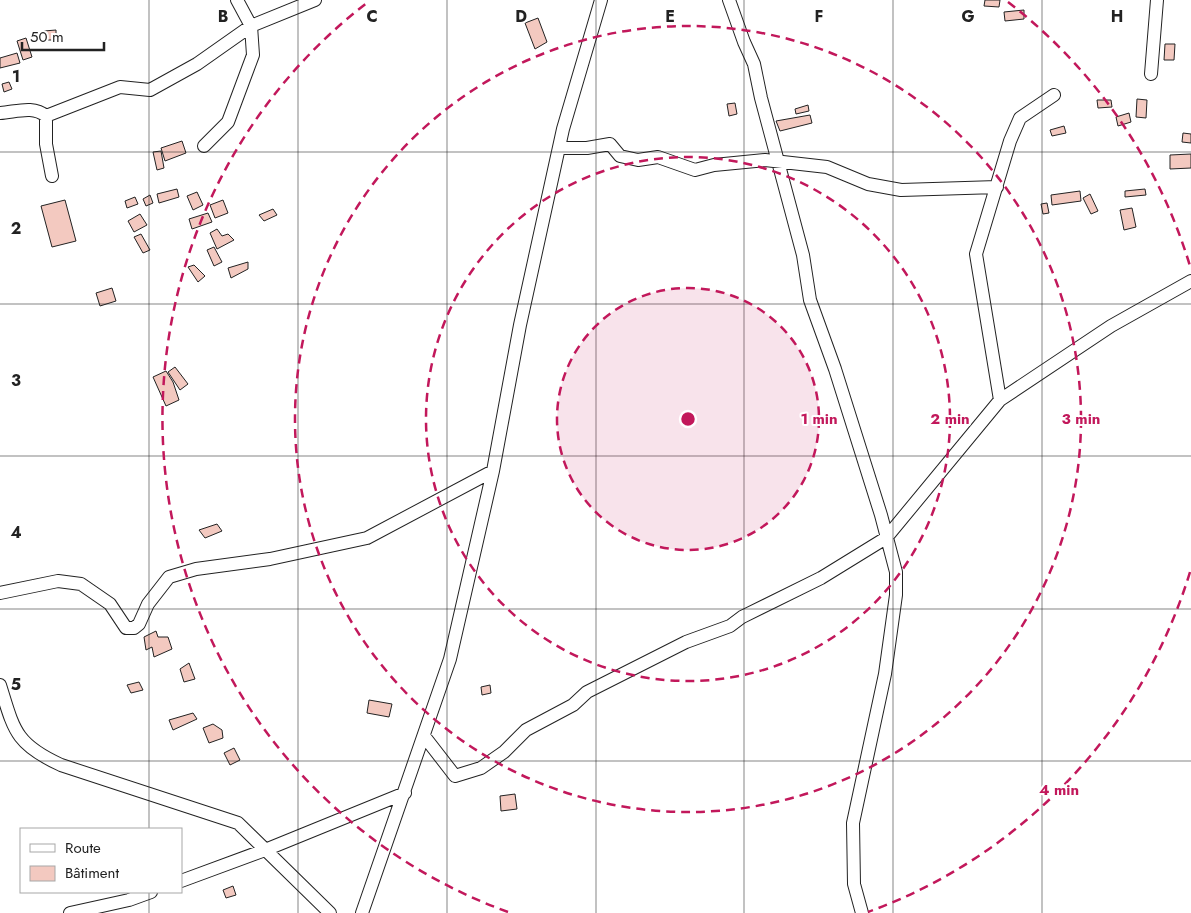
<svg xmlns="http://www.w3.org/2000/svg" width="1191" height="913" viewBox="0 0 1191 913" font-family="Jost,sans-serif">
  <rect width="100%" height="100%" fill="#fff"/>
  <path fill="#f3c9c0" stroke="#222" d="M 985,0 L 1000,0 L 999,7 L 984,6 Z
    M 1024,10 L 1024,19 L 1005,21 L 1004,12 Z
    M 538,18 L 547,42 L 535,49 L 525,23 Z
    M 56,30 L 56,40 L 45,40 L 44,31 Z
    M 26,38 L 32,57 L 23,60 L 17,41 Z
    M 1165,44 L 1175,44 L 1174,60 L 1164,60 Z
    M 17,53 L 20,63 L 0,68 L 0,58 Z
    M 9,82 L 12,89 L 4,92 L 2,84 Z
    M 1137,99 L 1147,100 L 1146,118 L 1136,117 Z
    M 1097,100 L 1111,100 L 1112,107 L 1098,108 Z
    M 735,103 L 737,114 L 729,116 L 727,104 Z
    M 808,105 L 809,111 L 796,114 L 795,109 Z
    M 1129,113 L 1131,122 L 1118,126 L 1116,117 Z
    M 810,115 L 812,123 L 780,131 L 776,121 Z
    M 1064,126 L 1066,133 L 1052,136 L 1050,130 Z
    M 1183,133 L 1191,134 L 1191,143 L 1182,142 Z
    M 182,141 L 186,153 L 165,161 L 161,148 Z
    M 161,151 L 164,168 L 157,170 L 153,152 Z
    M 1191,154 L 1191,168 L 1170,169 L 1170,155 Z
    M 177,189 L 179,197 L 159,203 L 157,194 Z
    M 1145,189 L 1146,195 L 1125,197 L 1125,191 Z
    M 1080,191 L 1081,201 L 1052,205 L 1051,195 Z
    M 197,192 L 203,205 L 193,210 L 187,196 Z
    M 1090,194 L 1098,211 L 1091,214 L 1083,198 Z
    M 150,195 L 153,203 L 146,206 L 143,199 Z
    M 135,197 L 138,204 L 127,208 L 125,201 Z
    M 65,200 L 76,241 L 52,247 L 41,206 Z
    M 223,200 L 228,213 L 215,218 L 210,205 Z
    M 1047,203 L 1049,213 L 1043,214 L 1041,204 Z
    M 1132,208 L 1136,227 L 1124,230 L 1120,210 Z
    M 273,209 L 277,215 L 264,221 L 259,215 Z
    M 208,213 L 212,222 L 192,229 L 189,219 Z
    M 140,214 L 147,225 L 134,232 L 128,221 Z
    M 217,229 L 222,236 L 228,234 L 234,240 L 217,249 L 210,233 Z
    M 141,234 L 150,250 L 143,253 L 134,237 Z
    M 214,247 L 222,262 L 214,266 L 207,250 Z
    M 248,262 L 248,269 L 231,278 L 228,268 Z
    M 194,265 L 205,276 L 198,282 L 188,267 Z
    M 112,288 L 116,301 L 100,306 L 96,293 Z
    M 175,367 L 188,384 L 180,390 L 168,372 Z
    M 166,371 L 173,382 L 179,400 L 166,406 L 153,377 Z
    M 217,524 L 222,531 L 205,538 L 199,530 Z
    M 156,631 L 158,637 L 168,637 L 172,649 L 154,657 L 152,647 L 146,650 L 144,637 Z
    M 189,663 L 195,679 L 184,682 L 180,669 Z
    M 139,682 L 143,690 L 131,693 L 127,685 Z
    M 490,685 L 491,693 L 482,695 L 481,687 Z
    M 369,700 L 392,704 L 389,717 L 367,713 Z
    M 193,713 L 197,719 L 173,730 L 169,720 Z
    M 213,724 L 222,730 L 223,738 L 209,743 L 203,728 Z
    M 234,748 L 240,760 L 230,765 L 224,753 Z
    M 515,794 L 517,809 L 501,811 L 500,796 Z
    M 233,886 L 236,895 L 226,898 L 223,890 Z"/>
  <g fill="none" stroke-linecap="round" stroke-linejoin="round">
    <defs>
      <path id="minor" d="M 729,0 L 744,42 L 754,64 L 761,98 L 803,255 L 810,300 L 835,369 L 881,515 L 896,572 L 896,595 L 885,674 L 853,823 L 854,884 L 862,913
        M 1151,74 L 1157,0
        M 0,113 C 16,112 33,105 46,116 L 46,144 L 52,176
        M 46,116 L 120,87 L 150,90 L 197,64 L 251,26 L 315,0
        M 204,146 L 228,122 L 253,55 L 251,26 L 237,0
        M 559,148 L 587,148 L 610,144 L 620,156 L 638,160 L 658,157 L 695,170 L 714,165 L 765,160 L 827,167 L 868,184 L 901,190 L 997,187
        M 1000,400 L 976,254 L 1010,141 L 1020,118 L 1054,95
        M 0,593 L 58,581 L 81,584 L 110,604 L 126,628 L 134,628 L 139,624 L 148,604 L 169,577 L 196,569 L 270,559 L 367,538 L 493,471
        M 0,685 C 14,730 15,744 61,765 L 238,823 L 330,913
        M 424,736 L 455,776 L 481,768 L 504,752 L 526,730 L 573,705 L 587,692 L 686,642 L 730,626 L 742,617 L 821,578 L 886,538 L 1000,400 L 1111,326 L 1191,281
        M 181,881 L 265,850 L 405,793
        M 70,913 L 129,900 L 151,892
        M 362,913 L 450,659 L 493,471 L 520,325 L 563,129 L 601,0"/>
    </defs>
    <use href="#minor" stroke="#222" stroke-width="14"/>
    <use href="#minor" stroke="#fff" stroke-width="12"/>
  </g>
  <path fill="none" stroke="#222" stroke-width="1" stroke-opacity="0.55" d="M 149,0 L 149,829M 298,0 L 298,913M 447,0 L 447,913M 596,0 L 596,913M 744,0 L 744,913M 893,0 L 893,913M 1042,0 L 1042,913M 0,152 L 1191,152M 0,304 L 1191,304M 0,456 L 1191,456M 0,609 L 1191,609M 0,761 L 1191,761M 149,892 L 149,913"/>
  <circle cx="688" cy="419" r="131" fill="#c2185b" fill-opacity=".12"/>
  <g fill="none" stroke="#c2185b" stroke-width="2.5" stroke-dasharray="9 6">
    <circle cx="688" cy="419" r="131"/>
    <circle cx="688" cy="419" r="262"/>
    <circle cx="688" cy="419" r="393"/>
    <path d="M1190 572A525 525 0 0 1 868 912M508 912A525 525 0 0 1 368 2M1008 2A525 525 0 0 1 1190 266"/>
  </g>
  <g font-size="16" text-anchor="middle" font-weight="bold" fill="#222" stroke="#fff" stroke-width="4" stroke-linejoin="round" paint-order="stroke">
    <text x="223" y="22">B</text>
    <text x="372" y="22">C</text>
    <text x="521" y="22">D</text>
    <text x="670" y="22">E</text>
    <text x="819" y="22">F</text>
    <text x="968" y="22">G</text>
    <text x="1117" y="22">H</text>
    <text x="16" y="82">1</text>
    <text x="16" y="234">2</text>
    <text x="16" y="386">3</text>
    <text x="16" y="538">4</text>
    <text x="16" y="690">5</text>
  </g>
  <circle cx="688" cy="419" r="8" fill="#c2185b" stroke="#fff" stroke-width="2.5"/>
  <g font-size="15" text-anchor="middle" font-weight="bold" fill="#c2185b" stroke="#fff" stroke-width="4" stroke-linejoin="round" paint-order="stroke">
    <text x="819" y="424">1 min</text>
    <text x="950" y="424">2 min</text>
    <text x="1081" y="424">3 min</text>
    <text x="1059" y="795">4 min</text>
  </g>
  <rect x="20" y="828" width="162" height="65" fill="#ffffff" stroke="#a7a7a7"/>
  <rect x="30" y="844" width="25" height="8" fill="#ffffff" stroke="#a7a7a7"/>
  <text x="65" y="853" font-size="15" fill="#222222">Route</text>
  <rect x="30" y="866" width="25" height="15" fill="#f3c9c0" stroke="#a7a7a7"/>
  <text x="65" y="878" font-size="15" fill="#222222">Bâtiment</text>
  <path d="M22 42v8h82v-8" fill="none" stroke="#222222" stroke-width="2.5"/>
  <text x="30" y="42" font-size="15" fill="#222222" stroke="#ffffff" stroke-width="4" paint-order="stroke">50 m</text>
</svg>
